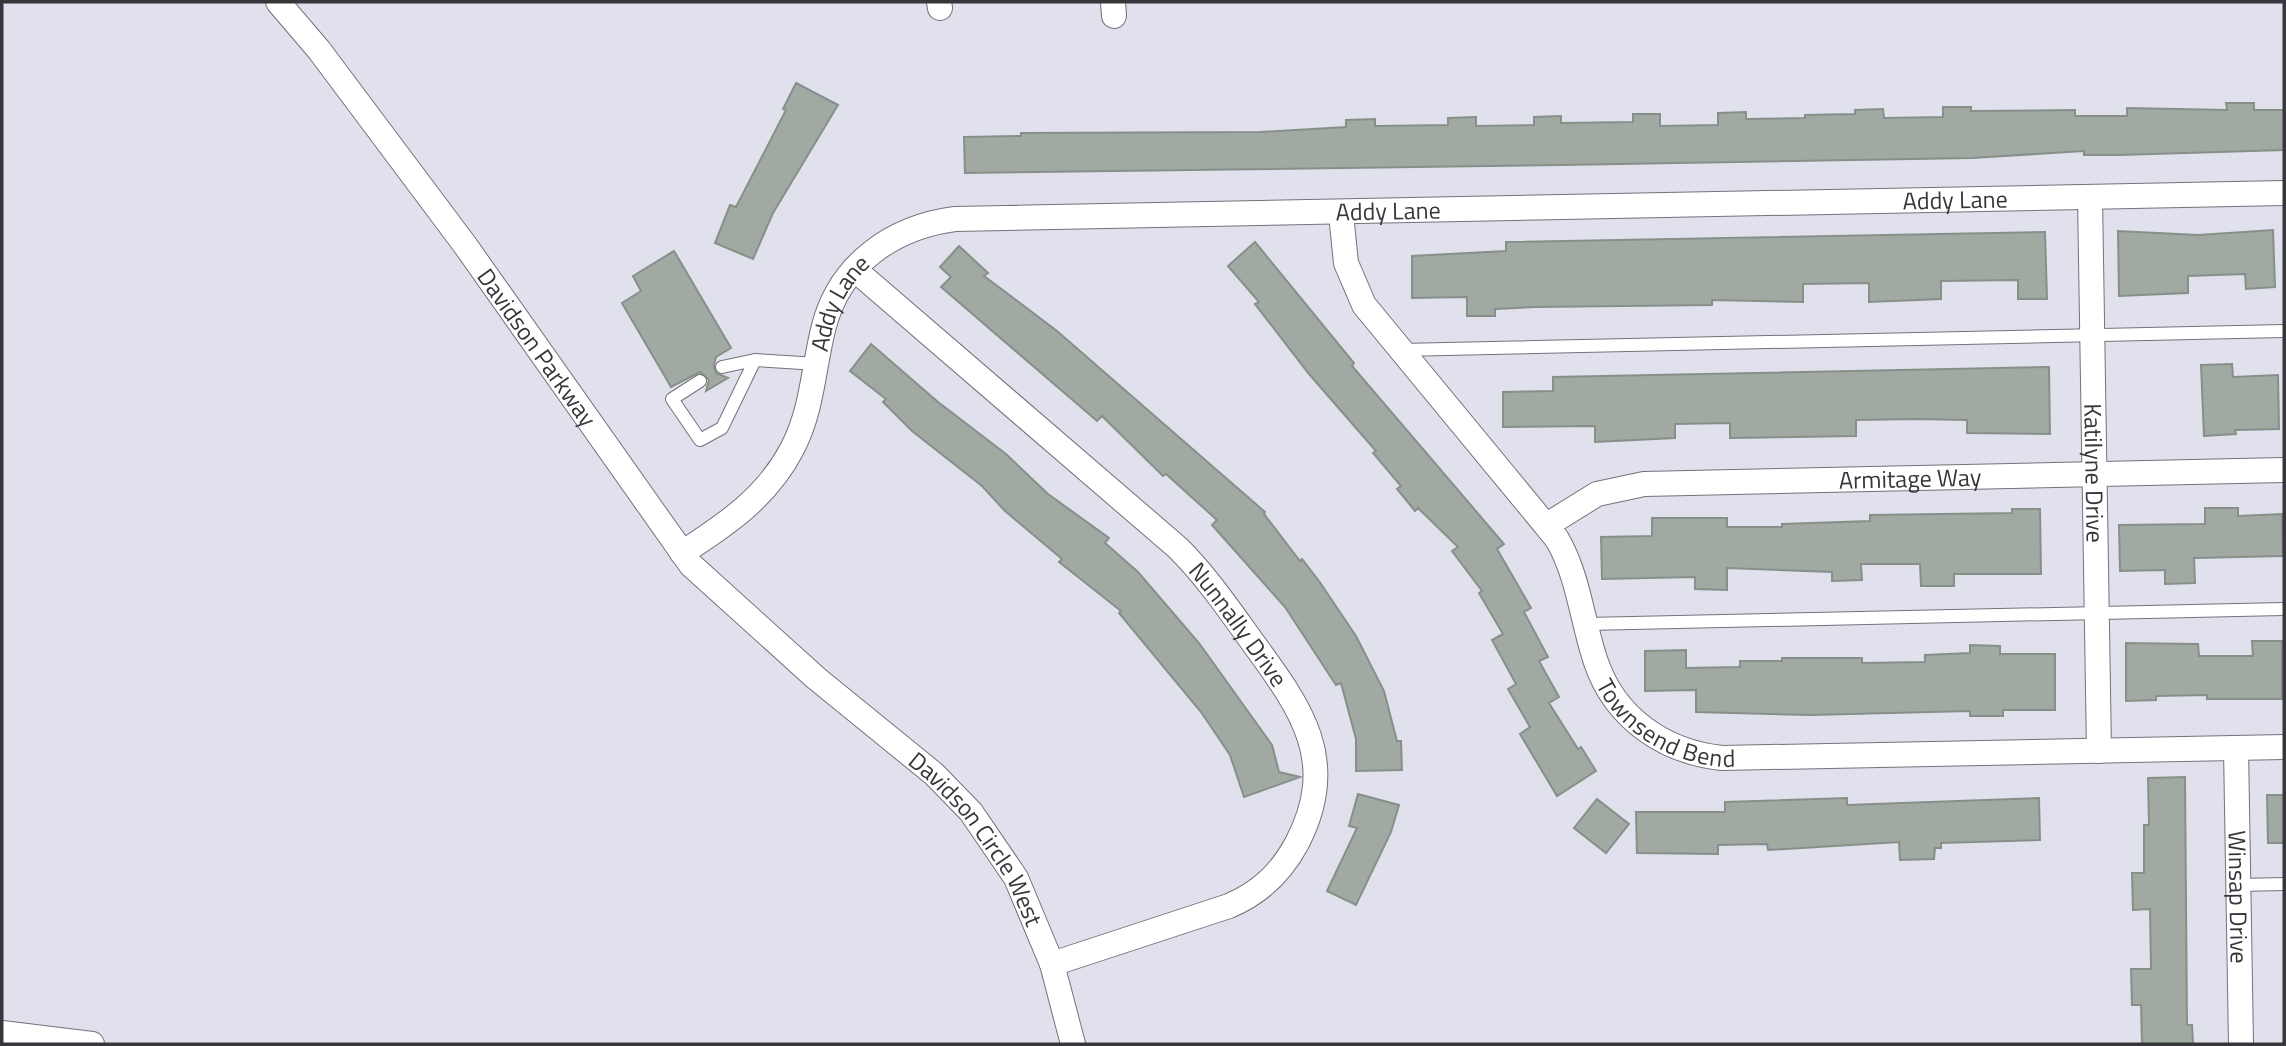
<svg xmlns="http://www.w3.org/2000/svg" width="2286" height="1046" viewBox="0 0 2286 1046" font-family="'Titillium Web',sans-serif">
  <rect width="100%" height="100%" fill="#e1e1ed"/>
  <path fill="#a0aaa3" stroke="#869089" stroke-width="2" d="M 796,83 L 838,105 L 773,213 L 753,259 L 715,243 L 730,205 L 736,207 L 786,110 L 783,109 Z
    M 2226,103 L 2254,103 L 2254,110 L 2284,110 L 2284,150 L 2119,155 L 2084,155 L 2084,151 L 1972,158 L 1562,165 L 965,173 L 964,137 L 1021,136 L 1021,133 L 1260,132 L 1346,127 L 1346,120 L 1375,119 L 1375,126 L 1448,125 L 1448,118 L 1476,117 L 1476,126 L 1534,125 L 1534,117 L 1561,116 L 1561,123 L 1633,122 L 1633,114 L 1660,114 L 1660,126 L 1718,125 L 1718,113 L 1746,112 L 1746,119 L 1805,118 L 1805,115 L 1855,114 L 1855,110 L 1883,109 L 1884,118 L 1943,117 L 1943,107 L 1971,107 L 1971,111 L 2075,110 L 2075,116 L 2127,116 L 2127,108 L 2227,110 Z
    M 2273,230 L 2275,287 L 2246,289 L 2245,274 L 2188,276 L 2188,293 L 2119,296 L 2118,231 L 2198,235 Z
    M 2045,232 L 2047,299 L 2018,299 L 2018,280 L 1941,281 L 1941,299 L 1869,302 L 1869,283 L 1803,284 L 1803,302 L 1712,300 L 1712,305 L 1535,307 L 1495,309 L 1495,316 L 1467,316 L 1467,297 L 1412,298 L 1412,256 L 1506,251 L 1506,242 Z
    M 1255,242 L 1354,363 L 1352,366 L 1504,544 L 1497,549 L 1531,608 L 1524,612 L 1548,657 L 1539,661 L 1559,697 L 1549,703 L 1578,749 L 1581,747 L 1596,771 L 1557,796 L 1520,734 L 1530,727 L 1508,689 L 1516,684 L 1492,640 L 1503,634 L 1479,593 L 1482,591 L 1452,551 L 1458,547 L 1418,508 L 1415,511 L 1397,489 L 1401,486 L 1373,453 L 1376,451 L 1309,374 L 1255,304 L 1259,302 L 1228,266 Z
    M 959,246 L 988,273 L 984,276 L 1057,331 L 1265,512 L 1264,514 L 1300,561 L 1302,559 L 1319,581 L 1356,636 L 1384,691 L 1397,741 L 1401,741 L 1402,770 L 1356,771 L 1356,739 L 1341,683 L 1336,685 L 1285,607 L 1212,525 L 1217,520 L 1166,474 L 1163,476 L 1102,416 L 1097,421 L 941,287 L 951,277 L 940,267 Z
    M 674,251 L 731,348 L 716,357 L 714,365 L 716,373 L 728,378 L 706,391 L 709,380 L 700,372 L 671,387 L 622,303 L 641,291 L 633,276 Z
    M 871,344 L 938,402 L 1006,454 L 1048,494 L 1109,538 L 1105,543 L 1138,572 L 1199,643 L 1272,745 L 1279,772 L 1300,777 L 1244,797 L 1230,755 L 1201,712 L 1119,613 L 1121,611 L 1059,562 L 1062,559 L 1005,511 L 982,486 L 912,431 L 883,402 L 886,399 L 850,371 Z
    M 2232,364 L 2233,377 L 2278,375 L 2279,429 L 2235,430 L 2236,434 L 2204,436 L 2201,365 Z
    M 2049,367 L 2050,434 L 1967,433 L 1967,420 L 1915,419 L 1856,420 L 1856,436 L 1730,438 L 1730,423 L 1675,424 L 1675,438 L 1595,442 L 1595,426 L 1503,427 L 1503,392 L 1553,391 L 1553,377 Z
    M 2205,508 L 2238,508 L 2238,516 L 2282,514 L 2283,556 L 2194,558 L 2195,583 L 2165,584 L 2165,570 L 2120,571 L 2119,525 L 2205,524 Z
    M 2012,509 L 2040,509 L 2041,574 L 1954,574 L 1954,586 L 1921,586 L 1920,564 L 1861,564 L 1862,580 L 1832,581 L 1832,572 L 1727,568 L 1727,590 L 1695,589 L 1695,577 L 1602,579 L 1601,537 L 1652,536 L 1652,518 L 1727,518 L 1727,527 L 1782,527 L 1782,524 L 1870,521 L 1870,515 L 2012,513 Z
    M 2252,641 L 2282,641 L 2282,699 L 2207,699 L 2207,695 L 2156,696 L 2156,700 L 2126,701 L 2126,643 L 2198,644 L 2199,656 L 2253,656 Z
    M 1970,645 L 2000,646 L 2000,654 L 2055,654 L 2055,710 L 2003,710 L 2003,716 L 1970,716 L 1970,711 L 1811,715 L 1696,712 L 1696,690 L 1645,691 L 1645,651 L 1686,650 L 1686,668 L 1740,667 L 1740,661 L 1782,661 L 1782,658 L 1862,658 L 1862,663 L 1925,662 L 1925,655 L 1970,653 Z
    M 2185,777 L 2187,1025 L 2192,1025 L 2193,1044 L 2142,1044 L 2141,1005 L 2132,1005 L 2131,969 L 2151,969 L 2150,909 L 2133,910 L 2132,873 L 2144,873 L 2144,825 L 2149,825 L 2148,778 Z
    M 1358,794 L 1399,805 L 1391,832 L 1356,905 L 1327,891 L 1357,828 L 1349,826 Z
    M 2267,795 L 2284,795 L 2284,843 L 2268,843 Z
    M 1847,798 L 1847,805 L 2039,798 L 2040,840 L 1941,843 L 1941,848 L 1935,848 L 1934,859 L 1900,860 L 1899,842 L 1768,850 L 1767,844 L 1718,845 L 1718,854 L 1637,853 L 1636,812 L 1725,812 L 1725,802 Z
    M 1597,799 L 1629,824 L 1606,853 L 1574,828 Z"/>
  <g fill="none" stroke-linecap="round" stroke-linejoin="round">
    <defs>
      <path id="service" d="M 1401,350 L 2284,331
        M 722,367 L 755,360
        M 700,381 L 672,399 L 700,440 L 722,428 L 755,360 L 818,364
        M 1586,624 L 2284,609
        M 2238,885 L 2284,884"/>
      <g id="minor">
        <path id="s1" d="M 278,2 L 319,50 L 465,245 L 691,565 L 816,678 L 934,774 L 971,812 L 1016,878 L 1052,964 L 1073,1044"/>
        <path d="M 939,2 L 940,8"/>
        <path d="M 1113,2 L 1114,16"/>
        <path id="s2" d="M 2090,197 L 2099,751"/>
        <path id="s3" d="M 1341,214 L 1346,263 L 1364,305 L 1557,539 C 1579,577 1582,621 1596,662 C 1615,718 1664,752 1722,758 L 2284,747"/>
        <path id="s4" d="M 854,269 L 1178,548 C 1206,576 1228,608 1251,640 C 1299,706 1341,759 1297,843 C 1281,873 1260,893 1229,906 L 1052,964"/>
        <path id="s5" d="M 1547,525 L 1597,494 L 1644,484 L 2284,470"/>
        <path id="s6" d="M 682,553 C 727,524 767,497 792,449 C 813,409 813,368 824,326 C 840,264 893,227 955,219 L 2284,193"/>
        <path id="s7" d="M 2236,748 L 2241,1044"/>
        <path d="M 2,1033 L 92,1044"/>
      </g>
    </defs>
    <use href="#service" stroke="#72727c" stroke-width="14"/>
    <use href="#minor" stroke="#72727c" stroke-width="26"/>
    <use href="#service" stroke="#fff" stroke-width="12"/>
    <use href="#minor" stroke="#fff" stroke-width="24"/>
  </g>
  <g text-anchor="middle" dominant-baseline="central" stroke-width="5" stroke-linejoin="round" paint-order="stroke">
    <g font-size="24" fill="#37373b" stroke="#eeeefa">
      <text stroke="none"><textPath href="#s6" startOffset="1461">Addy Lane</textPath></text>
      <text stroke="none"><textPath href="#s6" startOffset="894">Addy Lane</textPath></text>
      <text stroke="none"><textPath href="#s6" startOffset="308">Addy Lane</textPath></text>
      <text stroke="none"><textPath href="#s1" startOffset="432">Davidson Parkway</textPath></text>
      <text stroke="none"><textPath href="#s2" startOffset="276">Katilyne Drive</textPath></text>
      <text stroke="none"><textPath href="#s5" startOffset="373">Armitage Way</textPath></text>
      <text stroke="none"><textPath href="#s4" startOffset="525">Nunnally Drive</textPath></text>
      <text stroke="none"><textPath href="#s3" startOffset="628">Townsend Bend</textPath></text>
      <text stroke="none"><textPath href="#s1" startOffset="1097">Davidson Circle West</textPath></text>
      <text stroke="none"><textPath href="#s7" startOffset="149">Winsap Drive</textPath></text>
    </g>
  </g>
  <rect width="2286" height="1046" fill="none" stroke="#37373b" stroke-width="7"/>
</svg>
